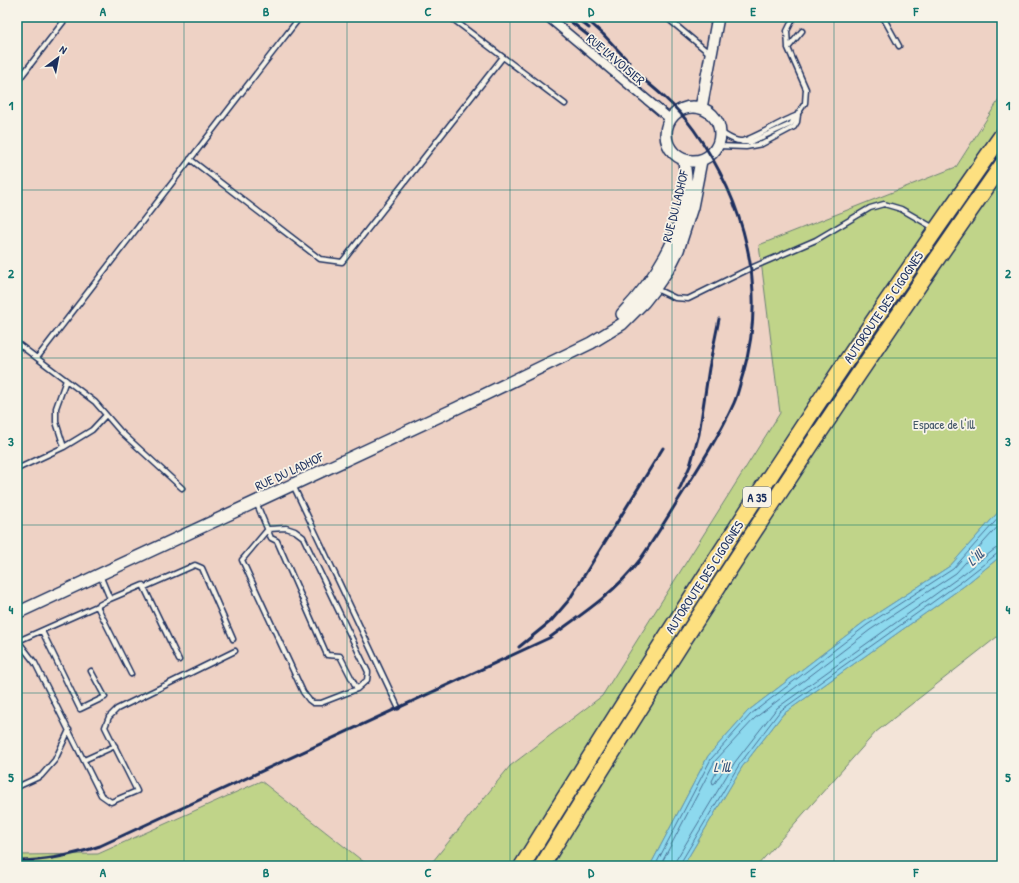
<svg xmlns="http://www.w3.org/2000/svg" width="1019" height="883" viewBox="0 0 1019 883" font-family="'Patrick Hand',sans-serif">
  <rect width="100%" height="100%" fill="#f3e4d8"/>
  <filter id="ink" filterUnits="userSpaceOnUse"><feTurbulence type="fractalNoise" baseFrequency=".025" numOctaves="2"/><feDisplacementMap in="SourceGraphic" scale="8" xChannelSelector="R" yChannelSelector="G"/><feConvolveMatrix kernelMatrix="1 2 1 2 8 2 1 2 1" color-interpolation-filters="sRGB"/></filter>
  <g filter="url(#ink)">
    <path fill="#eed2c5" d="M 17,17 L 1002,17 L 1002,95 L 956,167 L 910,186 L 760,252 L 780,413 L 602,696 L 510,766 L 429,866 L 369,866 L 261,781 L 98,854 L 17,855 Z"/>
    <path fill="#c0d489" stroke="#6e8274" d="M 1002,95 L 1002,508 L 950,566 L 864,622 L 748,711 L 708,756 L 650,866 L 429,866 L 510,766 L 602,696 L 780,413 L 759,245 L 956,167 Z
      M 1002,555 L 1002,633 L 876,732 L 757,866 L 683,866 L 742,767 L 783,714 L 964,586 Z
      M 261,781 L 369,866 L 17,866 L 17,855 L 98,854 Z"/>
    <path fill="#8dd9ee" stroke="#5f95b4" d="M 1002,508 L 1002,555 L 964,586 L 783,714 L 742,767 L 683,866 L 650,866 L 708,756 L 748,711 L 864,622 L 950,566 Z"/>
    <g fill="none" stroke-linecap="round" stroke-linejoin="round">
      <path stroke="#497398" stroke-width="1" d="M 725,760 L 727,761 L 728,763 L 715,783 L 713,784 L 712,781 L 720,765 Z
        M 655,866 L 711,759 L 751,714 L 867,625 L 953,569 L 1002,514
        M 660,866 L 715,761 L 755,718 L 870,630 L 956,573 L 1002,522
        M 675,866 L 676,860 L 735,762 L 777,708 L 958,578 L 995,549 L 1002,547
        M 680,866 L 681,862 L 739,765 L 780,711 L 961,582 L 998,553 L 1002,553"/>
      <defs>
        <path id="lane" d="M 450,17 L 565,104
          M 666,17 L 709,53
          M 883,17 L 899,46
          M 788,48 L 802,31
          M 17,82 L 67,17
          M 720,132 C 727,136 733,141 740,141 C 748,142 785,119 798,115
          M 742,142 L 751,142 L 791,124 L 805,103 L 806,89 L 788,48 L 787,31 L 794,17
          M 718,146 L 746,147 L 762,144 L 794,127 L 797,122 L 798,115
          M 190,159 L 320,259 L 342,262 L 503,57
          M 656,289 L 675,298 L 688,299 L 751,268 L 816,240 L 870,208 L 884,204 L 901,209 L 934,228
          M 17,343 L 95,402 L 120,431 L 182,488
          M 37,358 L 300,17
          M 64,447 L 56,422 L 56,408 L 66,380
          M 17,469 L 64,447 L 92,430 L 106,415
          M 293,485 L 398,707
          M 256,502 L 271,538 L 277,541 L 327,655 L 340,656 L 357,689
          M 286,528 L 295,531 L 303,537 L 368,672 L 367,680 L 357,689 L 321,703 L 313,703 L 309,700 L 303,692 L 242,560 L 268,529 Z
          M 100,575 L 110,599 L 143,585 L 179,660
          M 145,587 L 195,565 L 202,568 L 233,639
          M 110,599 L 97,606 L 131,674
          M 42,631 L 80,709 L 105,697 L 91,671
          M 18,641 L 35,663 L 101,795 L 111,802 L 137,791 L 105,727 L 109,717 L 117,709 L 235,651
          M 18,641 L 97,606
          M 84,760 L 115,746
          M 17,787 L 41,776 L 55,760 L 69,730"/>
        <path id="street" d="M 548,17 L 670,119"/>
        <path id="secondary" d="M666 134a27 27 0 1 1 54 0a27 27 0 1 1-54 0Z
          M 701,108 L 718,17
          M 622,314 C 654,281 684,235 686,188 C 687,179 685,170 684,161
          M 17,613 L 457,408 L 591,343 L 622,324 L 644,302 L 655,288 L 669,268 L 678,250 L 692,207 L 701,161"/>
        <path id="highway" d="M 522,866 C 613,719 706,573 801,429 C 866,330 934,232 1002,135
          M 542,866 C 688,628 842,394 1002,165"/>
      </defs>
      <use href="#lane" stroke="#1b2f5e" stroke-width="7"/>
      <use href="#street" stroke="#1b2f5e" stroke-width="11"/>
      <use href="#secondary" stroke="#1b2f5e" stroke-width="14"/>
      <use href="#highway" stroke="#1b2f5e" stroke-width="18"/>
      <use href="#lane" stroke="#f7f3e8" stroke-width="4"/>
      <use href="#street" stroke="#f7f3e8" stroke-width="8"/>
      <use href="#secondary" stroke="#f7f3e8" stroke-width="11"/>
      <use href="#highway" stroke="#fde080" stroke-width="15"/>
      <path stroke="#1b2f5e" stroke-width="3" d="M 575,17 L 589,28
        M 584,17 L 603,34 L 629,62
        M 679,490 L 690,466 L 699,434 L 709,368 L 719,319
        M 519,647 L 551,621 L 569,600 L 663,448
        M 17,861 C 45,861 73,855 100,846 L 549,638 C 581,615 615,593 639,561 C 656,537 671,511 687,486 C 704,459 721,432 734,403 C 738,394 740,383 743,374 C 768,288 745,202 694,130 C 676,105 652,86 628,67 C 607,50 586,34 565,17"/>
    </g>
  </g>
  <path fill="none" stroke="#0f766e" stroke-width="1" stroke-opacity="0.55" d="M 184,17 L 184,866M 347,17 L 347,866M 510,17 L 510,866M 672,17 L 672,866M 834,17 L 834,866M 17,190 L 1002,190M 17,358 L 1002,358M 17,525 L 1002,525M 17,693 L 1002,693"/>
  <g text-anchor="middle" dominant-baseline="central" stroke-width="3.5" stroke-linejoin="round" paint-order="stroke">
    <rect fill="#f7f3e8" stroke="#5d6a87" stroke-width="1" x="743" y="487" width="28" height="20" rx="3"/>
    <g font-size="12" font-weight="bold" fill="#1b2f5e">
      <text x="757" y="497">A 35</text>
    </g>
    <g font-size="13" fill="#1b2f5e" stroke="#f7f3e8">
      <text transform="translate(616 59) rotate(40)">RUE LAVOISIER</text>
      <text transform="translate(675 206) rotate(-76)">RUE DU LADHOF</text>
      <text transform="translate(883 307) rotate(-56)">AUTOROUTE DES CIGOGNES</text>
      <text transform="translate(289 471) rotate(-25)">RUE DU LADHOF</text>
      <text transform="translate(704 577) rotate(-57)">AUTOROUTE DES CIGOGNES</text>
    </g>
    <g font-size="13" fill="#445869" stroke="#f7f3e8">
      <text x="944" y="424">Espace de l'Ill</text>
    </g>
    <g font-size="14" font-style="italic" fill="#32517b" stroke="#f7f3e8">
      <text transform="translate(975 557) rotate(-42)">L'Ill</text>
      <text x="722" y="766">L'Ill</text>
    </g>
  </g>
  <rect width="1019" height="883" fill="none" stroke="#f7f3e8" stroke-width="44"/>
  <g transform="translate(58 58) rotate(32)" stroke="#f7f3e8" stroke-width="3" paint-order="stroke">
  <path d="M0-3L7 15L0 10L-7 15Z" fill="#1b2f5e"/>
  <text y="-6" font-size="11" font-weight="bold" text-anchor="middle" fill="#1b2f5e">N</text>
  </g>
  <rect x="22" y="22" width="975" height="839" fill="none" stroke="#0f766e" stroke-width="1.5"/>
  <g font-size="13" text-anchor="middle" font-weight="bold" fill="#0f766e">
    <text x="103" y="16">A</text>
    <text x="266" y="16">B</text>
    <text x="428" y="16">C</text>
    <text x="591" y="16">D</text>
    <text x="753" y="16">E</text>
    <text x="916" y="16">F</text>
    <text x="11" y="110">1</text>
    <text x="1008" y="110">1</text>
    <text x="11" y="278">2</text>
    <text x="1008" y="278">2</text>
    <text x="11" y="446">3</text>
    <text x="1008" y="446">3</text>
    <text x="11" y="614">4</text>
    <text x="1008" y="614">4</text>
    <text x="11" y="782">5</text>
    <text x="1008" y="782">5</text>
    <text x="103" y="877">A</text>
    <text x="266" y="877">B</text>
    <text x="428" y="877">C</text>
    <text x="591" y="877">D</text>
    <text x="753" y="877">E</text>
    <text x="916" y="877">F</text>
  </g>
</svg>
